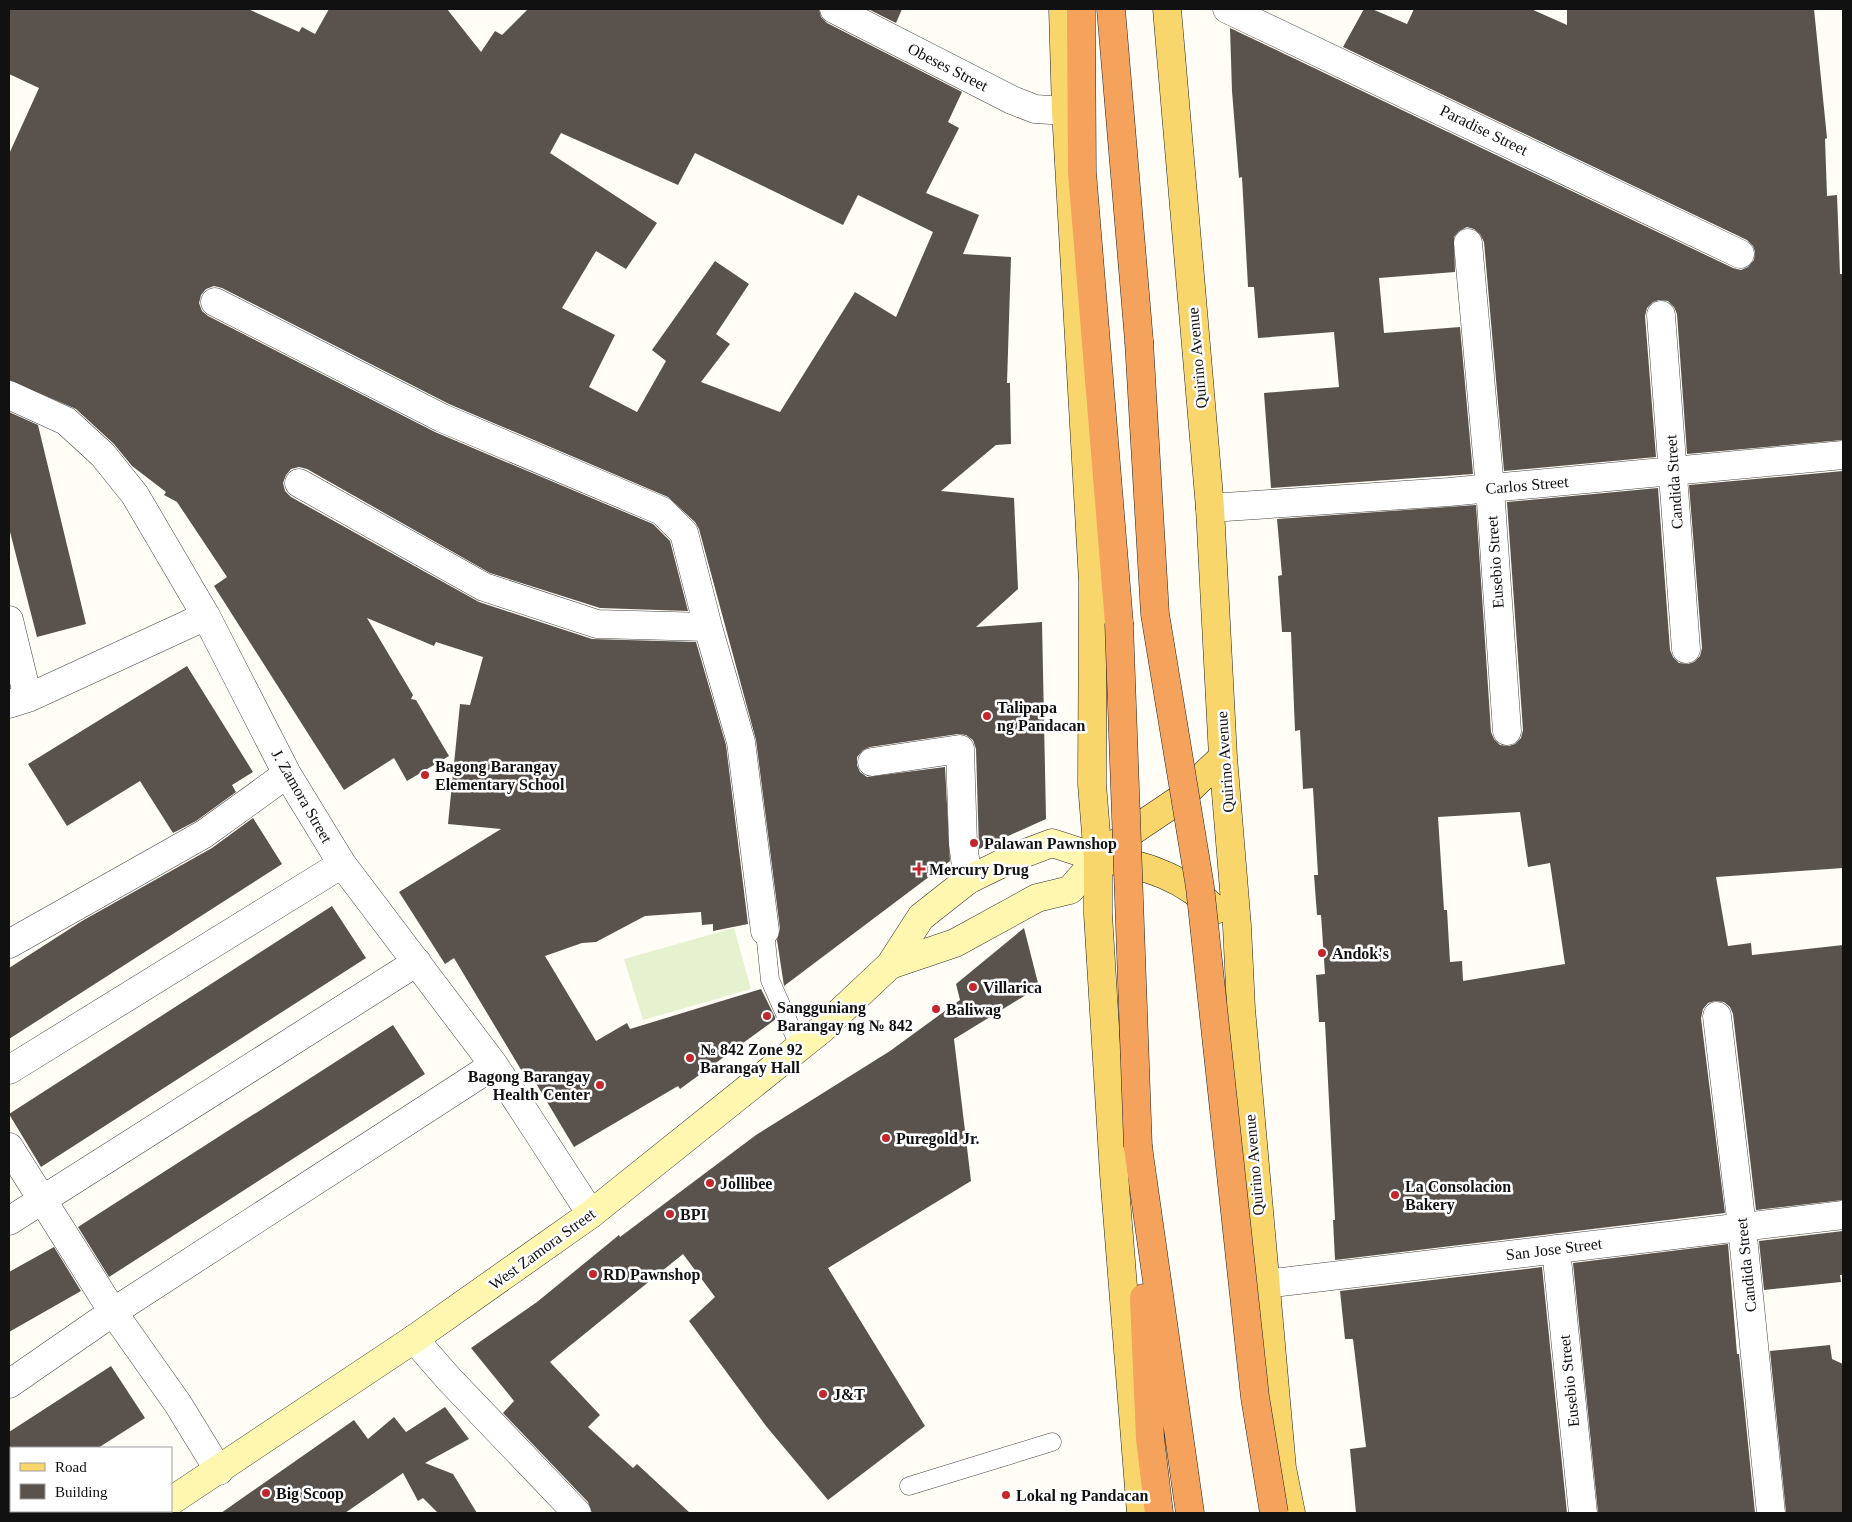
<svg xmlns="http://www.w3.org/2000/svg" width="1852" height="1522" viewBox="0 0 1852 1522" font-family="Georgia,serif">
  <rect width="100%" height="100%" fill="#fffdf5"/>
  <path fill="#e6f2cf" d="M 734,928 L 751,989 L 643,1020 L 624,959 Z"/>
  <path fill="#5a524d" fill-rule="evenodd" d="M 9,9 L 248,9 L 299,32 L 302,27 L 315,34 L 329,9 L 447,9 L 481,52 L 495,31 L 502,35 L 528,9 L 819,9 L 821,17 L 827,23 L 962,92 L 948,122 L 959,128 L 926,193 L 979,215 L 963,254 L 1011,257 L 1007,383 L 1010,383 L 1011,444 L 996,445 L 941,491 L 1014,498 L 1018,589 L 976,627 L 1042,622 L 1046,819 L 979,849 L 976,749 L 973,740 L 966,735 L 958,734 L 870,747 L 863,750 L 857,757 L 857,765 L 860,772 L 867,777 L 945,767 L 950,861 L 784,986 L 777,940 L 780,929 L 756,740 L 699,529 L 695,522 L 668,497 L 449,404 L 222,288 L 214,286 L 206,289 L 201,295 L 199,303 L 202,311 L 208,316 L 435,432 L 653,524 L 670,541 L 688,611 L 600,608 L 490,573 L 307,469 L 299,467 L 291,469 L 286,475 L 283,483 L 285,491 L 291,497 L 479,602 L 592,639 L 696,642 L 726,745 L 748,924 L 713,931 L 713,924 L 702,925 L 701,912 L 645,916 L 596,942 L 582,943 L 545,956 L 596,1041 L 627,1023 L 630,1029 L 761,989 L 776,1019 L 680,1089 L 678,1086 L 574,1147 L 528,1070 L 523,1073 L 454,958 L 445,964 L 399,892 L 501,829 L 448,824 L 460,704 L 470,705 L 483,657 L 436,642 L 434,646 L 367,618 L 413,695 L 411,699 L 416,700 L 449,756 L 407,781 L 394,758 L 344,790 L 214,586 L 227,577 L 177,502 L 164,495 L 166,492 L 132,466 L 114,444 L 76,409 L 9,380 L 9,154 L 39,88 L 9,74 ZM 561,133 L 678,185 L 695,153 L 843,225 L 858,195 L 933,232 L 896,317 L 855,292 L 780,412 L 701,382 L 730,344 L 716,334 L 749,284 L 715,261 L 652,350 L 666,361 L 637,412 L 589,387 L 615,335 L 562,308 L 596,251 L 626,269 L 657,223 L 550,153 Z
    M 868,9 L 902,9 L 896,23 Z
    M 1364,9 L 1372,9 L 1407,24 L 1414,9 L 1531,9 L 1567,25 L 1567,9 L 1814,9 L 1827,138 L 1825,139 L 1827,196 L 1837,195 L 1840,274 L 1843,274 L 1843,440 L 1687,454 L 1677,314 L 1674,307 L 1668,301 L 1659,300 L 1653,302 L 1647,308 L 1645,316 L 1656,457 L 1504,471 L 1484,242 L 1480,234 L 1474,229 L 1467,227 L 1459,231 L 1454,237 L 1455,272 L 1379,278 L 1384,333 L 1460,327 L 1473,474 L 1271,488 L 1264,393 L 1339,387 L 1334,332 L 1258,338 L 1254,287 L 1248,287 L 1242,177 L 1239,178 L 1232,91 L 1230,28 L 1733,268 L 1741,270 L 1748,267 L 1754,260 L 1755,252 L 1753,246 L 1747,240 L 1343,47 Z
    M 9,412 L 38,425 L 86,624 L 37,637 L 9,528 Z
    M 1843,471 L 1843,868 L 1716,877 L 1728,946 L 1751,943 L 1752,955 L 1843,945 L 1843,1200 L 1756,1210 L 1733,1014 L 1730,1007 L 1724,1002 L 1715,1001 L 1708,1003 L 1703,1009 L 1701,1018 L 1725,1213 L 1335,1260 L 1333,1220 L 1335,1220 L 1325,1022 L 1319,1022 L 1316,975 L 1325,974 L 1321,915 L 1317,915 L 1314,875 L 1318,875 L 1313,788 L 1303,789 L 1300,730 L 1295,731 L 1291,632 L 1282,632 L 1278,576 L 1282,575 L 1277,519 L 1476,505 L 1491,732 L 1494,739 L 1500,745 L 1509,746 L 1515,744 L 1521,738 L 1523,730 L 1507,502 L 1658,488 L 1670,650 L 1673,657 L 1679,663 L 1688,664 L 1694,662 L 1700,656 L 1702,648 L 1689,485 ZM 1520,812 L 1528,867 L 1550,863 L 1565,964 L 1463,981 L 1462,961 L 1450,962 L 1447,910 L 1444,910 L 1438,817 Z
    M 187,666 L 253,772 L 232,785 L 236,792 L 196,821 L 173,833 L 140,781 L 67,826 L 28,764 Z
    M 253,818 L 282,864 L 9,1039 L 9,968 L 82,921 L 212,848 Z
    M 332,906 L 366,958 L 41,1167 L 9,1114 Z
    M 1024,928 L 1039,987 L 954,1039 L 971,1181 L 828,1268 L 925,1426 L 828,1500 L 766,1426 L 689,1321 L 715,1297 L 683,1254 L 550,1362 L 600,1415 L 588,1427 L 633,1468 L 637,1464 L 690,1513 L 592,1513 L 588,1502 L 503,1413 L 514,1401 L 471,1348 L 537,1302 L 619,1235 L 620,1237 L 756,1135 L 890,1051 L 960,1000 L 956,984 Z
    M 393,1025 L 425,1074 L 109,1277 L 78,1227 Z
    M 1843,1231 L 1843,1275 L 1840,1275 L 1841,1282 L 1764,1290 L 1759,1241 Z
    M 1728,1244 L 1737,1354 L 1739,1354 L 1755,1513 L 1598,1513 L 1573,1263 Z
    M 54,1247 L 81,1291 L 9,1332 L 9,1272 Z
    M 1542,1267 L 1567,1513 L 1356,1513 L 1350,1449 L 1366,1447 L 1353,1339 L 1345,1339 L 1340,1291 Z
    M 1830,1345 L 1832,1359 L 1843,1364 L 1843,1513 L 1786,1513 L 1770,1351 Z
    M 111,1366 L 145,1418 L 98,1448 L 9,1448 L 9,1432 Z
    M 445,1407 L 469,1439 L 425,1463 L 453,1474 L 477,1513 L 438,1513 L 423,1498 L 418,1501 L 403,1473 L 345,1513 L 221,1513 L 354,1420 L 368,1439 L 394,1417 L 406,1432 Z"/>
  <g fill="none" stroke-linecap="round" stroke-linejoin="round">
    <defs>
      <path id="lane" d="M 765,931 L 770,980 L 800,1048
        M 909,1486 L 1052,1442"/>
      <path id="street" d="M 834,9 L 1012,100 L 1035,109 L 1066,111
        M 1227,9 L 1740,254
        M 1468,243 L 1490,488 L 1507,731
        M 215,302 L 442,418 L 662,511 L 684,533 L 708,627 L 741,742 L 765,931
        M 1661,315 L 1686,649
        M 9,395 L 66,421 L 103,455 L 135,495 L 206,616 L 287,774 L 342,864 L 494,1065 L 591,1214
        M 299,483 L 484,587 L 597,624 L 708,627
        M 1210,508 L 1449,492 L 1843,455
        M 9,620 L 28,698
        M 9,704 L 28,698 L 206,616
        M 872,762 L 960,749 L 963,844 L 968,880
        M 9,944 L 204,834 L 287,774
        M 1717,1016 L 1742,1227 L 1771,1513
        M 9,1070 L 342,864
        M 9,1147 L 113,1312 L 178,1404 L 219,1471
        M 9,1221 L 417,962
        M 1556,1249 L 1583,1513
        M 1265,1284 L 1843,1215
        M 414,1339 L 449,1379 L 577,1513
        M 9,1384 L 113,1312 L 494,1065"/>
      <path id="secondary" d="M 171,1501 L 414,1339 L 591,1214 L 822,1029 L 890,965 L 921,917 L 968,880 L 1015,857 L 1052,843 L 1098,858 L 1070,890 L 1037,898 L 955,943 L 890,965"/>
      <path id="primary" d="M 1063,9 L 1066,111 L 1093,582 L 1092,784 L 1098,858 L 1098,914 L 1114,1174 L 1141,1513
        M 1167,9 L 1210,508 L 1223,757 L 1237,926 L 1241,1009 L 1282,1468 L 1291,1513
        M 1111,848 L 1131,832 L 1177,801 L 1223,757
        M 1104,859 C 1144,864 1187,879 1215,910"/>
      <path id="highway" d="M 1081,9 L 1082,172 L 1119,623
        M 1111,9 L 1139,341
        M 1138,1147 L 1190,1513
        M 1144,1298 L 1150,1438 L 1159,1513"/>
    </defs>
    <use href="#lane" stroke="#444" stroke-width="19"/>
    <use href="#street" stroke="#444" stroke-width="29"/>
    <use href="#secondary" stroke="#333" stroke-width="29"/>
    <use href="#primary" stroke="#222" stroke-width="29"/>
    <use href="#highway" stroke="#222" stroke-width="29"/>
    <use href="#lane" stroke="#fff" stroke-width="18"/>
    <use href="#street" stroke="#fff" stroke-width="28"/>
    <use href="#secondary" stroke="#fff6b0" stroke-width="28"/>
    <use href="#primary" stroke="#f9d66b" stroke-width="28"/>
    <use href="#highway" stroke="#f5a25d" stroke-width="28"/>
    <defs>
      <path id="highway-bridge" d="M 1139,341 L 1155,614 L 1200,887 L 1255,1397 L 1274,1513
        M 1119,623 L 1138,1147"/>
    </defs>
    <use href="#highway-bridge" stroke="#222" stroke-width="29" stroke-linecap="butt"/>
    <use href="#highway-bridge" stroke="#f5a25d" stroke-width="28"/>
  </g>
  <g fill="#c4262e" stroke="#fff" stroke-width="2">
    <circle cx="987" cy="716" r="5"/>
    <circle cx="425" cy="775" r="5"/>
    <circle cx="974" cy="843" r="5"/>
    <path d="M916.5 861.5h5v5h5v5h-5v5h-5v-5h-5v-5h5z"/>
    <circle cx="1322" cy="953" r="5"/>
    <circle cx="973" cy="987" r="5"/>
    <circle cx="936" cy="1009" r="5"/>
    <circle cx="767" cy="1016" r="5"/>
    <circle cx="690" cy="1058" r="5"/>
    <circle cx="600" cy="1085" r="5"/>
    <circle cx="886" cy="1138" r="5"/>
    <circle cx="710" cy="1183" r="5"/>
    <circle cx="1395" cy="1195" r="5"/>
    <circle cx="670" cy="1214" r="5"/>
    <circle cx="593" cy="1274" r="5"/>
    <circle cx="823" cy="1394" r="5"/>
    <circle cx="266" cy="1493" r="5"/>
    <circle cx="1006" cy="1495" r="5"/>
  </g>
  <g text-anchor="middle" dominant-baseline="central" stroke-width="5" stroke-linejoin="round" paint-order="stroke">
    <g font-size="16" fill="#111" stroke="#fff">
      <text transform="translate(948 67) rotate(27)">Obeses Street</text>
      <text transform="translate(1484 130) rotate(26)">Paradise Street</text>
      <text transform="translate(1197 358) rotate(-95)">Quirino Avenue</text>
      <text transform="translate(1674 482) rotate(-94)">Candida Street</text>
      <text transform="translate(1527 485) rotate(-5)">Carlos Street</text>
      <text transform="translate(1495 562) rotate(-94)">Eusebio Street</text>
      <text transform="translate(1225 762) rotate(-94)">Quirino Avenue</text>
      <text transform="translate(302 796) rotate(60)">J. Zamora Street</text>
      <text transform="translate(1254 1165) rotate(-95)">Quirino Avenue</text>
      <text transform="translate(542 1249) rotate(-36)">West Zamora Street</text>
      <text transform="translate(1554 1249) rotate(-7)">San Jose Street</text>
      <text transform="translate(1746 1265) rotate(-96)">Candida Street</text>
      <text transform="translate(1569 1381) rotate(-96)">Eusebio Street</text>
    </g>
    <g font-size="16" font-weight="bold" fill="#111" stroke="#fff" text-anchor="start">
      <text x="997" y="707">Talipapa<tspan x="997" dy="18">ng Pandacan</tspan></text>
      <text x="435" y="766">Bagong Barangay<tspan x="435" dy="18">Elementary School</tspan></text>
      <text x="984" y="843">Palawan Pawnshop</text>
      <text x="929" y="869">Mercury Drug</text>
      <text x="1332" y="953">Andok's</text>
      <text x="983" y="987">Villarica</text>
      <text x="777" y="1007">Sangguniang<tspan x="777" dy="18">Barangay ng № 842</tspan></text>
      <text x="946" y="1009">Baliwag</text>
      <text x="700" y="1049">№ 842 Zone 92<tspan x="700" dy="18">Barangay Hall</tspan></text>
      <text x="590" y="1076" text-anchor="end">Bagong Barangay<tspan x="590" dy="18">Health Center</tspan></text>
      <text x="896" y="1138">Puregold Jr.</text>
      <text x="720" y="1183">Jollibee</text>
      <text x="1405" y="1186">La Consolacion<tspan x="1405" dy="18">Bakery</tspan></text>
      <text x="680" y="1214">BPI</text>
      <text x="603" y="1274">RD Pawnshop</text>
      <text x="833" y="1394">J&amp;T</text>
      <text x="276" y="1493">Big Scoop</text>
      <text x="1016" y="1495">Lokal ng Pandacan</text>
    </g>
  </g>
  <rect width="1852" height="1522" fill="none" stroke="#111111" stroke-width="20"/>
  <rect x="10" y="1447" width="162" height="65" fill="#ffffff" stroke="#a0a0a0"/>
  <rect x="20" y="1463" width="25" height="8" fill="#f9d66b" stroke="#a0a0a0"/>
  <text x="55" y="1472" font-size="15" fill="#111111">Road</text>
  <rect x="20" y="1484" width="25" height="15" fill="#5a524d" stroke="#a0a0a0"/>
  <text x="55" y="1497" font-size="15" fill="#111111">Building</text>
</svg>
